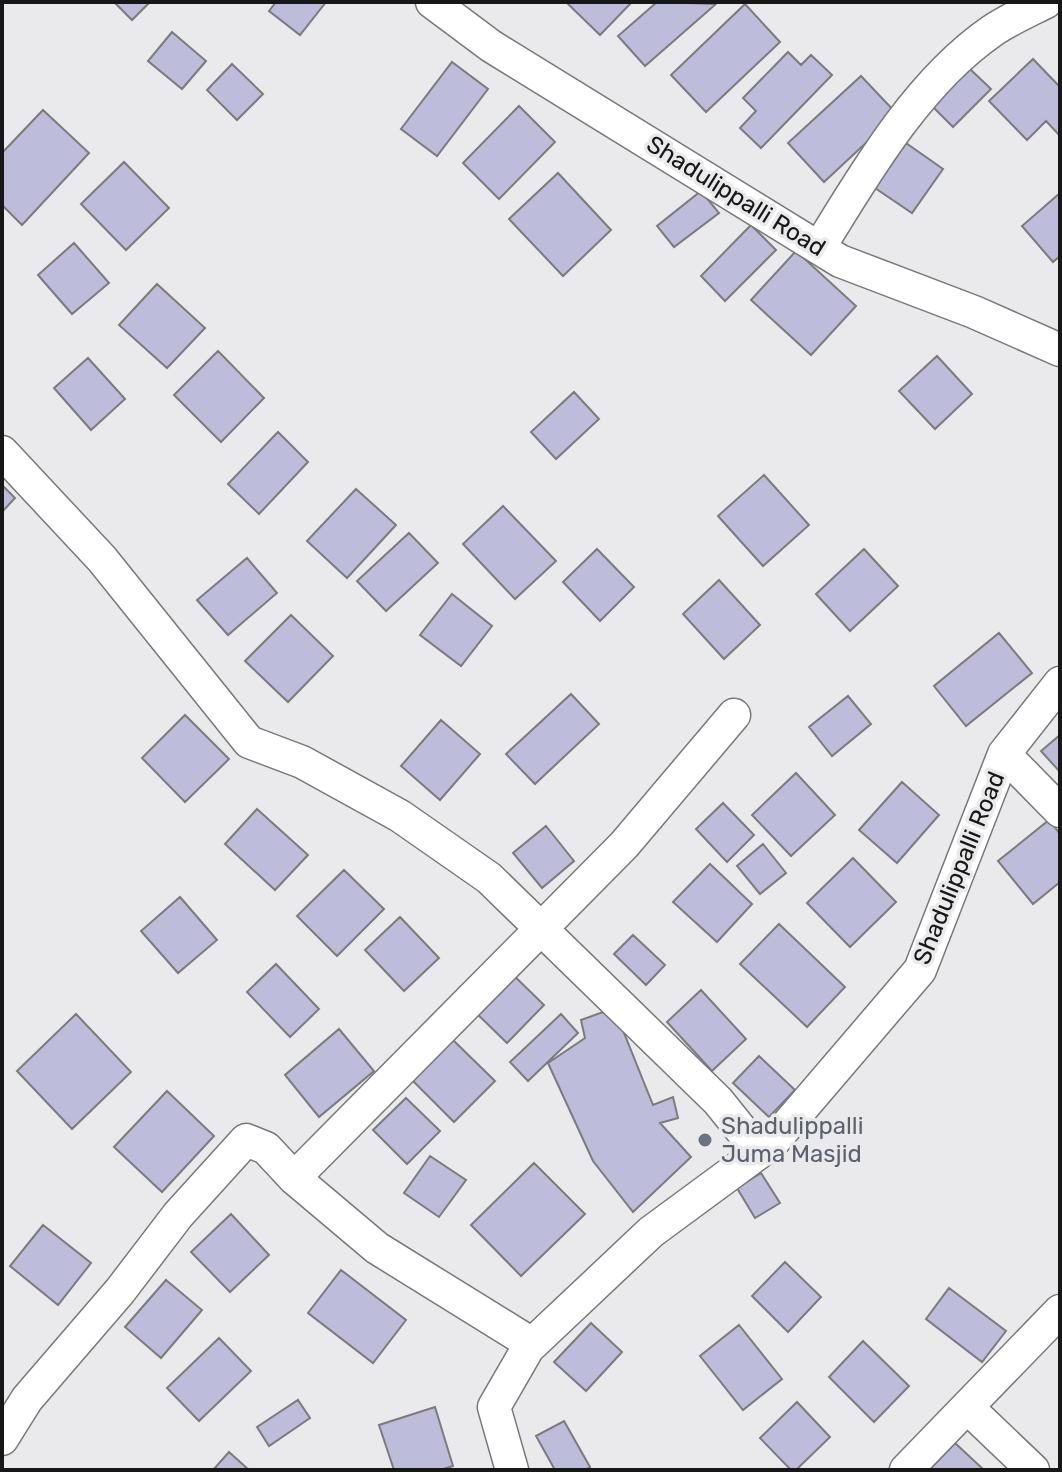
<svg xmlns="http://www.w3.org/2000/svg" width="1062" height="1472" viewBox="0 0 1062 1472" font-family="Rubik,sans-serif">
  <rect width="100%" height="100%" fill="#eaeaec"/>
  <path fill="#bebcdb" stroke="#7b7b7c" stroke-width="2" d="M 114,2 L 150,2 L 132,20 Z
    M 276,2 L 326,2 L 300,35 L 269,11 Z
    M 566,2 L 632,2 L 600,35 Z
    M 657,2 L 716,4 L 645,66 L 618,36 Z
    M 745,4 L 780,42 L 706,112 L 671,75 Z
    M 172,32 L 206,61 L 182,89 L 148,61 Z
    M 788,52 L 801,65 L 811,55 L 832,75 L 761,148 L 740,128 L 756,111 L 743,98 Z
    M 1033,59 L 1060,87 L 1060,136 L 1046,121 L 1027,140 L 989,101 Z
    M 452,62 L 488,89 L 437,156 L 401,129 Z
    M 232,64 L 263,94 L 237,120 L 207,90 Z
    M 969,68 L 991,89 L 953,127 L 932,106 Z
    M 861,76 L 897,114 L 824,182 L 788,143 Z
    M 519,106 L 555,142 L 499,199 L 463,163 Z
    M 43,110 L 89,153 L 22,225 L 2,205 L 2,153 Z
    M 906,143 L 943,169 L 912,213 L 875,188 Z
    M 124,162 L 169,208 L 126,250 L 81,204 Z
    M 558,173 L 611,230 L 563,276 L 509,219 Z
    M 701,191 L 719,213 L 674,247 L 657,226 Z
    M 1060,193 L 1060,256 L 1053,262 L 1022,226 Z
    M 751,225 L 776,250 L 725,301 L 701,276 Z
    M 74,243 L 109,283 L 72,314 L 38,275 Z
    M 796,251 L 856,306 L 811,355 L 751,300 Z
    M 157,284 L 205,328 L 167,368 L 119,325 Z
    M 218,351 L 264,398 L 221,442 L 174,395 Z
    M 937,356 L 972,394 L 935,429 L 899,391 Z
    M 88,358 L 125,399 L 91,430 L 54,388 Z
    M 574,392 L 599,419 L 556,459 L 531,432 Z
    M 278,432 L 308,462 L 259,514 L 228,484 Z
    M 764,475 L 809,525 L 763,566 L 718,516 Z
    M 2,485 L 15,498 L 2,512 Z
    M 356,489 L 396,525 L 347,578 L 307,541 Z
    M 503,506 L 556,561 L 515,599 L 463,544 Z
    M 409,533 L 438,563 L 386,611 L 357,581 Z
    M 597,549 L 634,587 L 600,621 L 563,582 Z
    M 864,549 L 898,586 L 850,631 L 816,594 Z
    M 247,558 L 277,593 L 228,635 L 197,600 Z
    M 719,580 L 760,625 L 724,659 L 683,614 Z
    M 452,594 L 492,626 L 461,666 L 420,635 Z
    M 291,615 L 333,656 L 288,702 L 245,661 Z
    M 999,633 L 1032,673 L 966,726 L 934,686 Z
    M 571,694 L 599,724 L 535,784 L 506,754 Z
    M 848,696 L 871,724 L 832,756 L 809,727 Z
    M 185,715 L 229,759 L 185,802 L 142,758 Z
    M 441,720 L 480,754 L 440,800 L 401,766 Z
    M 1060,735 L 1060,772 L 1041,751 Z
    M 796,773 L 835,815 L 791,856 L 752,815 Z
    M 902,782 L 939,815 L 897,863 L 859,830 Z
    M 723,803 L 754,835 L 727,862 L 696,829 Z
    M 257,809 L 308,855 L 275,890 L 225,844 Z
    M 1049,820 L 1060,834 L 1060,882 L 1033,904 L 998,861 Z
    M 546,826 L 574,861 L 542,888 L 513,853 Z
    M 763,844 L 786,873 L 760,894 L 737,866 Z
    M 853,858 L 896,902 L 850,947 L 807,903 Z
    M 710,864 L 752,904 L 717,942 L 673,902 Z
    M 344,870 L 384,909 L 337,956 L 297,916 Z
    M 180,897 L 217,940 L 178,973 L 141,931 Z
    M 400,917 L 439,958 L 404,991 L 365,950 Z
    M 779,924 L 845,987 L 807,1027 L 740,964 Z
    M 633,935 L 665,965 L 646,985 L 614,954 Z
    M 276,964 L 319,1009 L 290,1037 L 247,992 Z
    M 505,967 L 544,1005 L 507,1043 L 468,1005 Z
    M 701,990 L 746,1039 L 712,1071 L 667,1022 Z
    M 614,1008 L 653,1105 L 673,1097 L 678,1118 L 660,1123 L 691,1157 L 633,1212 L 593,1161 L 548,1063 L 585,1038 L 581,1020 Z
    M 76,1014 L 131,1072 L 72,1129 L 17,1071 Z
    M 561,1014 L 578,1033 L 528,1081 L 510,1062 Z
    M 339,1029 L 374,1071 L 319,1117 L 285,1075 Z
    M 451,1038 L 495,1081 L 454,1122 L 411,1079 Z
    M 759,1056 L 795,1090 L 769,1117 L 733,1083 Z
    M 167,1091 L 214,1136 L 162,1192 L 114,1147 Z
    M 406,1098 L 440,1131 L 407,1164 L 373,1130 Z
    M 430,1156 L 466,1180 L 439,1217 L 404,1193 Z
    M 534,1163 L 585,1214 L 521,1276 L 471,1225 Z
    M 761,1173 L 780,1203 L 755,1218 L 737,1188 Z
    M 231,1214 L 269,1255 L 230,1292 L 191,1252 Z
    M 43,1225 L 91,1263 L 58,1305 L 10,1266 Z
    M 785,1262 L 821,1297 L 788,1332 L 752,1296 Z
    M 341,1270 L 406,1320 L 373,1363 L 308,1313 Z
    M 166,1280 L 202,1310 L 161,1358 L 125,1327 Z
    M 949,1288 L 1006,1331 L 982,1362 L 926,1319 Z
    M 591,1323 L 622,1352 L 586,1391 L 554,1362 Z
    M 739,1325 L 782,1379 L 743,1410 L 700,1356 Z
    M 219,1338 L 251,1371 L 199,1421 L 167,1388 Z
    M 863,1341 L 909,1386 L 874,1422 L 829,1377 Z
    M 298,1400 L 310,1418 L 269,1446 L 257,1427 Z
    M 797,1402 L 830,1437 L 796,1470 L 791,1470 L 760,1438 Z
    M 435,1407 L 453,1466 L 440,1470 L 394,1470 L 379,1425 Z
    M 564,1421 L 590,1467 L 585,1470 L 555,1470 L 536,1436 Z
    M 955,1443 L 984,1470 L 929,1470 Z
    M 229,1452 L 249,1470 L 213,1470 Z"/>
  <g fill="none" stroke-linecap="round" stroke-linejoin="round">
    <defs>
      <path id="street" d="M 432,2 L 491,46 L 840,261 L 974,312 L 1060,350
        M 819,248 C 865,173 918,82 992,31 C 1008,20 1028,11 1046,2
        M 2,452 L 102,559 L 249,742 L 302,762 L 400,816 L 489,878 L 718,1101 L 759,1152
        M 1004,754 L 1060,811
        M 294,1178 L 624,845 L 734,715
        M 967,1407 L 1033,1470
        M 2,1439 L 27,1399 L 120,1291 L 178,1215 L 246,1140 L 266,1148 L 294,1178 L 377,1248 L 532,1344
        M 512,1470 L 494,1407 L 528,1348 L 651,1232 L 772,1143 L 920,970 L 1004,754 L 1060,683
        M 906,1470 L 1060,1311"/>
    </defs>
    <use href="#street" stroke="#787779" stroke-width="35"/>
    <use href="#street" stroke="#fff" stroke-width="32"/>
  </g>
  <circle fill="#6b7280" stroke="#eaeaec" stroke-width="3" cx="705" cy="1140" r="8"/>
  <g text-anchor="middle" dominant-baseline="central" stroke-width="7" stroke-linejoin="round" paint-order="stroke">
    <g font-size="24" fill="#171717" stroke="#eaeaec">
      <text transform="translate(736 196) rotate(32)">Shadulippalli Road</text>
      <text transform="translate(959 868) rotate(-68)">Shadulippalli Road</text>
    </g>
    <g font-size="24" fill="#5b616d" stroke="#eaeaec" text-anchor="start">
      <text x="721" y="1126">Shadulippalli<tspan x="721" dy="28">Juma Masjid</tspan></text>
    </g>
  </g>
  <rect width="1062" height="1472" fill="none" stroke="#171717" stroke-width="8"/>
</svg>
